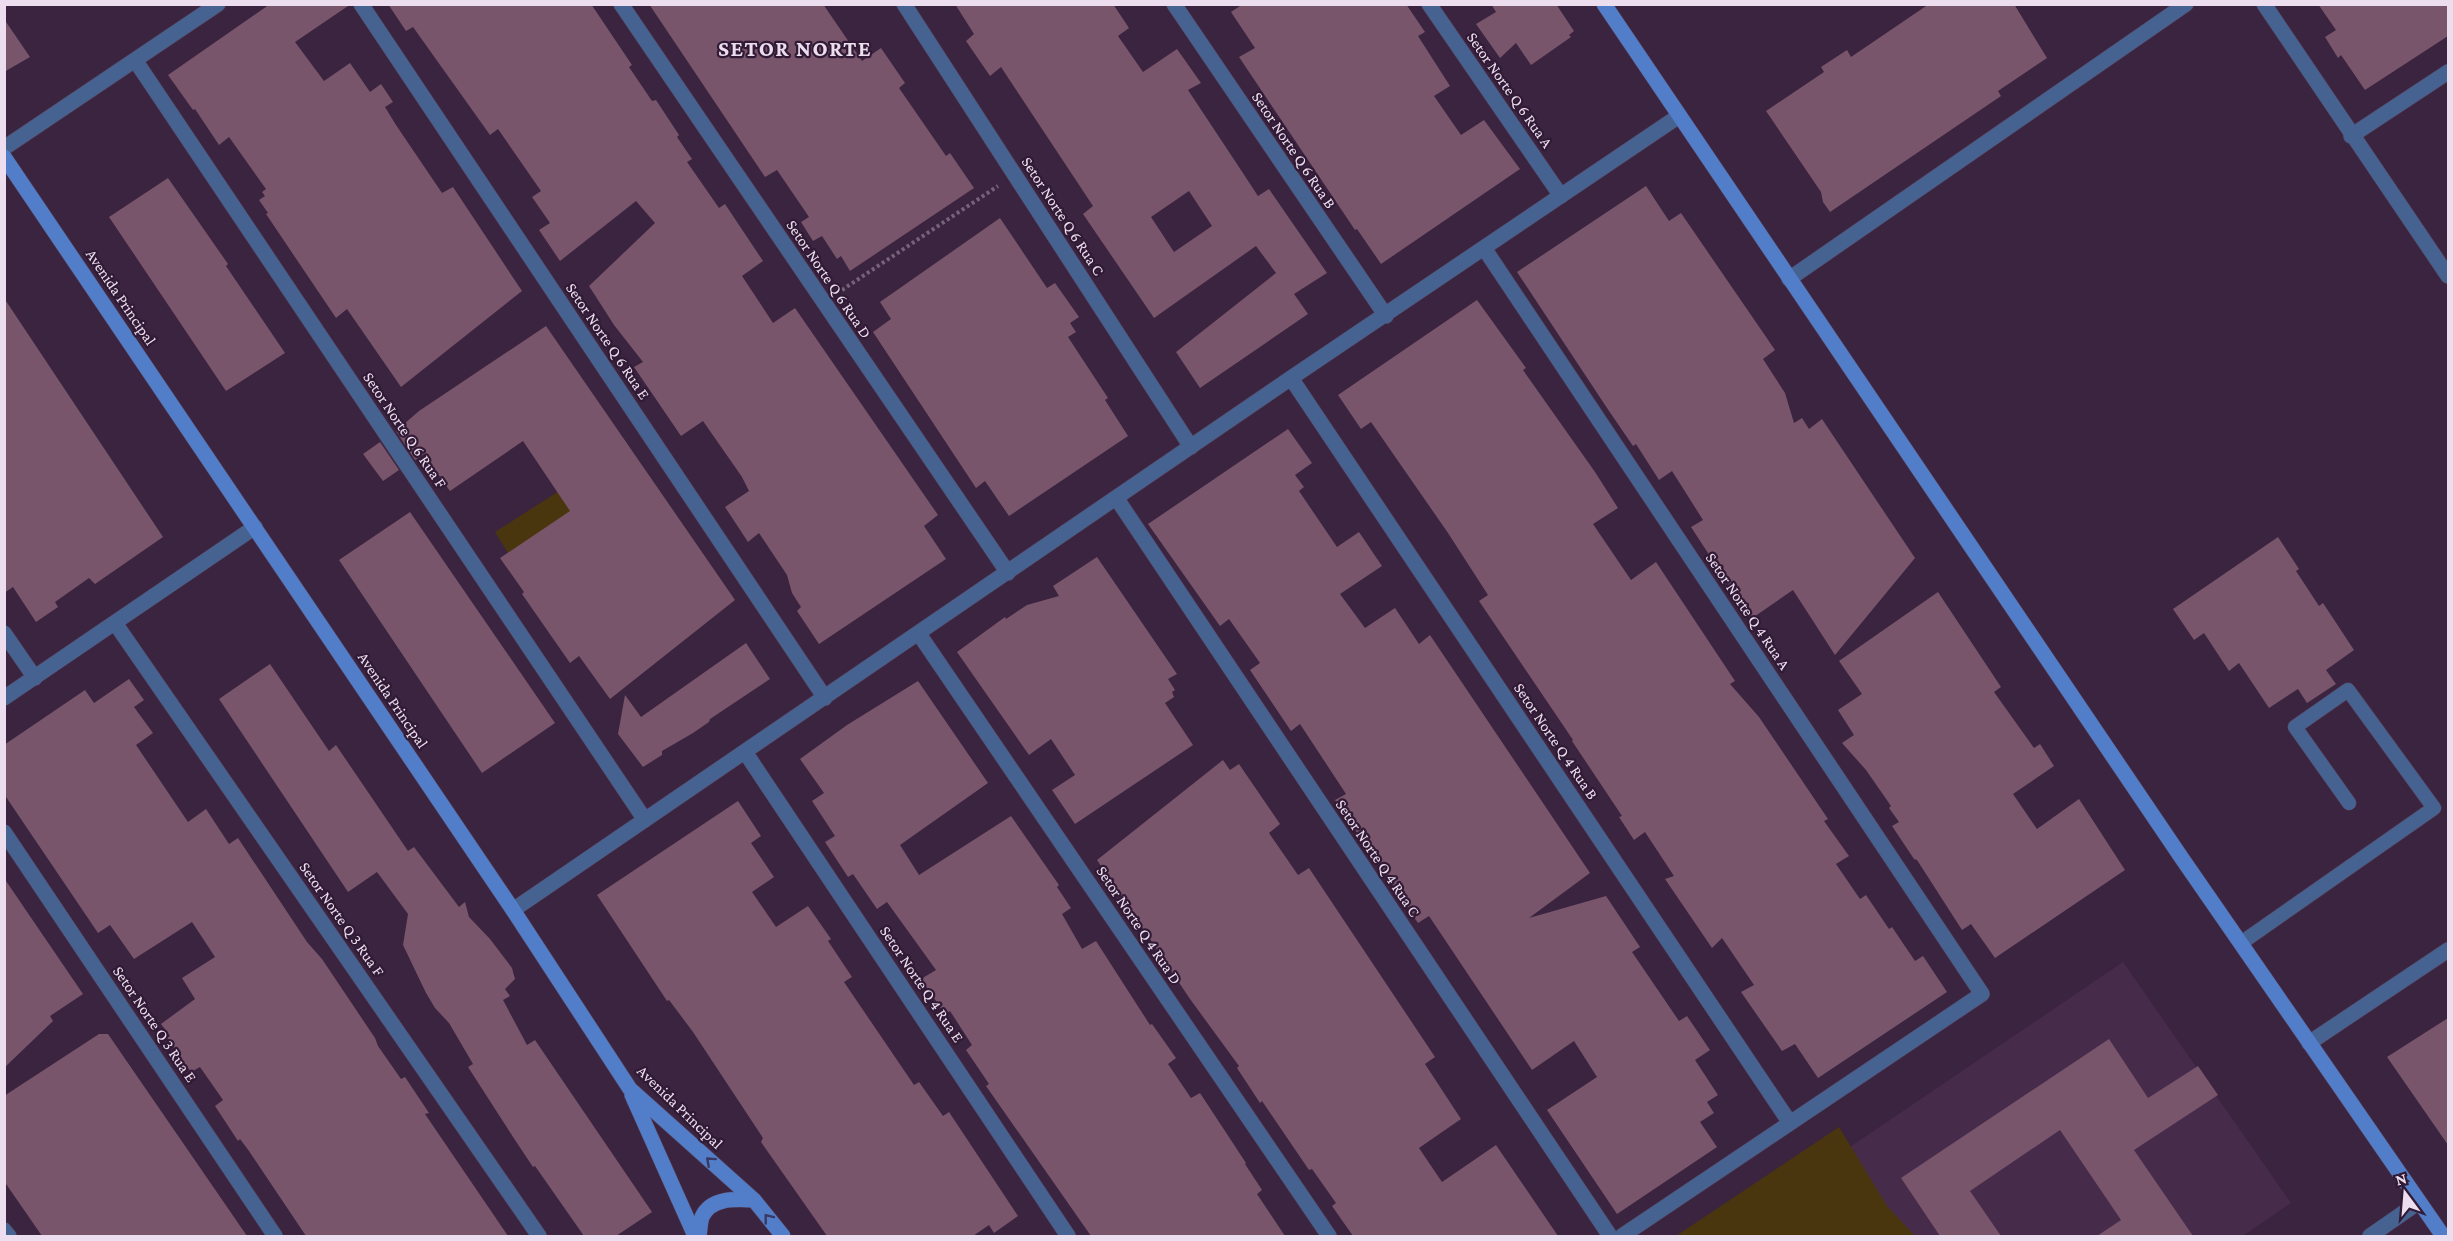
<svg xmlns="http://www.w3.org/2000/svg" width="2453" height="1241" viewBox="0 0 2453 1241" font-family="'Crimson Pro',serif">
  <rect width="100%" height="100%" fill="#3b243f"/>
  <path fill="#462b4b" d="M 2123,962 L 2291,1203 L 2243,1236 L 1908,1236 L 1847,1149 Z"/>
  <path fill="#4a360e" d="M 620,452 L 635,475 L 510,556 L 495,532 Z
    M 1839,1127 L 1887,1206 L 1915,1236 L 1676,1236 Z"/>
  <path fill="#78556b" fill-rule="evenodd" d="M 270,4 L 351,4 L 295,42 L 324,81 L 350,63 L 370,92 L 381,84 L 393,102 L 385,107 L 396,125 L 442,193 L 453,187 L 522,291 L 401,387 L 347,309 L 336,318 L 266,214 L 268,213 L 259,200 L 265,196 L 262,192 L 266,189 L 229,137 L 219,145 L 195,109 L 193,110 L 168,75 Z
    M 388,4 L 591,4 L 632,65 L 629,67 L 652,101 L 656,100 L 679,135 L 677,137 L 692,159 L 687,162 L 719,208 L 725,204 L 763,261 L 742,276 L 773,323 L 795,308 L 938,515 L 924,526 L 946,559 L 819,644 L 797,611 L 801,607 L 792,593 L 787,575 L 759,533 L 748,542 L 725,507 L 749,491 L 742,477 L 703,421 L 681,436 L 634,367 L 643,362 L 614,325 L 589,286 L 655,223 L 636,201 L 560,261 L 539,230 L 550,223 L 532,197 L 541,191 L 498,129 L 490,135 L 413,27 L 406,31 Z
    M 649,4 L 823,4 L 862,61 L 881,48 L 905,83 L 899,88 L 946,156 L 950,153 L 974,188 L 850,271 L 841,256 L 837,259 L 822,236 L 813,241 L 801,222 L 809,217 L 777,170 L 765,177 Z
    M 955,4 L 1113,4 L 1129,28 L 1118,36 L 1143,72 L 1177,49 L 1201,83 L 1188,90 L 1235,161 L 1258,196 L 1269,189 L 1327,273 L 1294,294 L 1308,314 L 1200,388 L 1176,352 L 1276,273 L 1256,246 L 1154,318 L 1083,214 L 1093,206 L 1001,67 L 990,76 L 966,41 L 974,34 ZM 1189,191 L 1212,226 L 1174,252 L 1151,217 Z
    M 1243,4 L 1406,4 L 1425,32 L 1418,36 L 1450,86 L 1434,96 L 1461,135 L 1484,120 L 1520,169 L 1381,264 L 1357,229 L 1355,230 L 1239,57 L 1255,48 L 1231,12 Z
    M 1491,4 L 1556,4 L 1574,31 L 1569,35 L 1571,37 L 1531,65 L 1516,43 L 1500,58 L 1476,24 L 1496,12 Z
    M 1929,4 L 2014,4 L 2047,58 L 1998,91 L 2001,96 L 1830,212 L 1823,202 L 1821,192 L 1766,111 L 1824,72 L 1821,67 L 1847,50 L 1851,57 Z
    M 2318,4 L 2448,4 L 2448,36 L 2365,90 L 2341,55 L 2338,58 L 2325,37 L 2336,30 Z
    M 4,19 L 30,57 L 4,72 Z
    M 168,178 L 228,264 L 226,266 L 285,353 L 226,391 L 109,217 Z
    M 1646,186 L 1669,221 L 1681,213 L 1775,350 L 1763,359 L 1785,393 L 1794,423 L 1802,418 L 1809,429 L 1822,419 L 1915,558 L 1835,655 L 1793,590 L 1751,619 L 1691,527 L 1703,520 L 1672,471 L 1659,480 L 1636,444 L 1633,446 L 1609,411 L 1517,272 Z
    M 1000,218 L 1047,288 L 1055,283 L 1079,317 L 1070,323 L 1076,332 L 1068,337 L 1108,398 L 1105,400 L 1128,436 L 1009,516 L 985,481 L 976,488 L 873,332 L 891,319 L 880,302 Z
    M 4,298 L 163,537 L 95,584 L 89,578 L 55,602 L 58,607 L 36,622 L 13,587 L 4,593 Z
    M 1477,300 L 1526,368 L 1523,370 L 1595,472 L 1618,508 L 1593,524 L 1631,580 L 1656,562 L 1735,681 L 1730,684 L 1759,717 L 1828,819 L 1824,821 L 1849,856 L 1836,864 L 1860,899 L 1866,895 L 1889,929 L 1892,927 L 1915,961 L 1923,956 L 1947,992 L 1818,1078 L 1795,1044 L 1782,1051 L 1741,992 L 1754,985 L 1722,938 L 1712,948 L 1665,879 L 1674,876 L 1645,832 L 1634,840 L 1619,817 L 1622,816 L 1572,741 L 1573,740 L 1479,601 L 1488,595 L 1448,533 L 1371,422 L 1361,429 L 1338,395 Z
    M 546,326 L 735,600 L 610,699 L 579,656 L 570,663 L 522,594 L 524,592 L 500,558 L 570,511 L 523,441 L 450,491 L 424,454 L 415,460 L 396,431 L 419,411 Z
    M 1288,429 L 1312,463 L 1295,475 L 1304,487 L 1299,491 L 1337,547 L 1359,532 L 1382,566 L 1340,594 L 1365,628 L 1395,608 L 1419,644 L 1430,635 L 1590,873 L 1529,918 L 1606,896 L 1640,947 L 1632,952 L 1679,1021 L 1687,1016 L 1710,1050 L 1695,1060 L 1718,1095 L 1707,1102 L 1714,1113 L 1700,1122 L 1717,1147 L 1617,1214 L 1547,1110 L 1597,1077 L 1574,1041 L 1532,1070 L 1429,916 L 1418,923 L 1335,800 L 1346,794 L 1300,724 L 1291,731 L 1250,670 L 1260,663 L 1229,619 L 1220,626 L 1148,524 Z
    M 380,442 L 399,470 L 383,481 L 363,454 Z
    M 410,512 L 555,723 L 482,773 L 339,560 Z
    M 2278,537 L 2299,569 L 2296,571 L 2319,606 L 2323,603 L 2354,650 L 2326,670 L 2336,684 L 2307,703 L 2298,689 L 2269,708 L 2239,663 L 2229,671 L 2204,633 L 2194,640 L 2173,609 Z
    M 1097,557 L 1177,674 L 1168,679 L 1175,690 L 1172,692 L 1174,697 L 1165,703 L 1193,745 L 1075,824 L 1052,790 L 1075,775 L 1051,739 L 1029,755 L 957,652 L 1005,617 L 1006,619 L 1027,605 L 1059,596 L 1053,586 Z
    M 1938,592 L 2001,687 L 1994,692 L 2034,748 L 2040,744 L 2054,766 L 2013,794 L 2037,829 L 2079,799 L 2125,870 L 1995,958 L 1971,924 L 1962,930 L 1917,860 L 1914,859 L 1892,826 L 1899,822 L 1889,808 L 1891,806 L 1866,770 L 1842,743 L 1854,735 L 1838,710 L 1862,694 L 1839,661 Z
    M 746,643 L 770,679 L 710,719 L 709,722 L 693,733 L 662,751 L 662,755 L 643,767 L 618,734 L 625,695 L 641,717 Z
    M 270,664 L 329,751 L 336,745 L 408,851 L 414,847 L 459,907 L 465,902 L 469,917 L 490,939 L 512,968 L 515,979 L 505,989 L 510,996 L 503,1000 L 527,1045 L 535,1040 L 652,1212 L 616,1236 L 584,1236 L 535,1166 L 533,1167 L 515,1140 L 468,1067 L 473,1064 L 449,1023 L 435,1008 L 426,993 L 403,945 L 408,914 L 377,872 L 348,892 L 219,699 Z
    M 129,679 L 144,700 L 134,707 L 153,733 L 136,745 L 188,822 L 206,809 L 229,844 L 238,838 L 307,942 L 322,959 L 375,1038 L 378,1046 L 401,1079 L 405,1077 L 429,1113 L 425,1114 L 508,1236 L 306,1236 L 249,1151 L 240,1139 L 238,1141 L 215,1106 L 223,1100 L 200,1067 L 191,1072 L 167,1038 L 170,1036 L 161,1024 L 195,999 L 182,978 L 215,957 L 192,922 L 134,959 L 110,925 L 98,933 L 4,794 L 4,745 L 85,690 L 94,703 Z
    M 918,681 L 988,783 L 900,845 L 919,875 L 1011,816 L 1059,885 L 1057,887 L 1071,908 L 1062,914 L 1082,949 L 1096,941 L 1150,1025 L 1152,1024 L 1176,1058 L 1168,1064 L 1191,1098 L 1200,1093 L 1246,1163 L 1245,1164 L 1262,1190 L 1257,1194 L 1285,1236 L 1091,1236 L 986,1086 L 989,1084 L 966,1050 L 972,1045 L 950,1011 L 945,1014 L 921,979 L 936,970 L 887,902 L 877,909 L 853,874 L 848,877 L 825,842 L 835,836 L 812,801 L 824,793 L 800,759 L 847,725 Z
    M 1223,760 L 1230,770 L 1239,764 L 1280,824 L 1269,833 L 1298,875 L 1309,868 L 1435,1057 L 1425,1064 L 1461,1119 L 1419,1148 L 1442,1182 L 1496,1145 L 1558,1236 L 1353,1236 L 1332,1206 L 1336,1203 L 1312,1169 L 1309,1170 L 1262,1101 L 1260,1103 L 1237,1068 L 1239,1066 L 1190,999 L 1097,860 Z
    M 738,801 L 761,836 L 751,843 L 774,877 L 752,892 L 776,927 L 808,906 L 831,939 L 828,941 L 852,977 L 844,982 L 914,1085 L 919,1082 L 943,1116 L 949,1112 L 1018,1216 L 994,1233 L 989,1225 L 973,1236 L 827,1236 L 761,1142 L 763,1138 L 693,1032 L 669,1000 L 667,1001 L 597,895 Z
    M 4,878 L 83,994 L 50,1016 L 53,1021 L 4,1068 Z
    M 2448,1018 L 2448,1145 L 2387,1057 Z
    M 99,1034 L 108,1034 L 247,1236 L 42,1236 L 4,1181 L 4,1096 Z
    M 2109,1039 L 2148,1098 L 2198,1066 L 2218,1095 L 2134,1150 L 2193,1236 L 2097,1236 L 2121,1220 L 2060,1130 L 1970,1191 L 2001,1236 L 1940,1236 L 1901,1178 Z"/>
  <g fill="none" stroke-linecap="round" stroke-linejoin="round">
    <defs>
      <path id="lane" d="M 2241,943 L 2434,808 L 2348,690 L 2295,727 L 2349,803"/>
      <path id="street" d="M 361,4 L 825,698
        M 621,4 L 1008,573
        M 904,4 L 1191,447
        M 1174,4 L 1386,316
        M 1429,4 L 1561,196
        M 2264,4 L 2448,276
        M 135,60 L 645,820
        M 2351,136 L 2448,72
        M 4,148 L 218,4
        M 1484,248 L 1982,994 L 1622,1236
        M 1789,279 L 2186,4
        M 1291,378 L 1790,1123
        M 1117,499 L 1610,1236
        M 115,623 L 539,1236
        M 4,633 L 35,678
        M 919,634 L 1329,1236
        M 4,698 L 255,527
        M 745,752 L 1068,1236
        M 4,832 L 275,1236
        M 513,910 L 1291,378 L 1679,116
        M 2309,1043 L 2448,950
        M 4,1230 L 9,1236
        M 2370,1236 L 2419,1202"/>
      <path id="secondary" d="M 1604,4 L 2181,857 L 2443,1236
        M 4,157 L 513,910 L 630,1089 L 754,1200 L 783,1236
        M 632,1095 L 695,1236
        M 699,1236 C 700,1231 700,1223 702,1217 C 711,1197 736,1199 754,1200"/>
    </defs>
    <use href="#lane" stroke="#57425b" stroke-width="15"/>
    <use href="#street" stroke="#57425b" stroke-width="16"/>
    <use href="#secondary" stroke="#57425b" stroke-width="16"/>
    <path stroke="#76627a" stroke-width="4" stroke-dasharray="3 3" stroke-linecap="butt" d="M 842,290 L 998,186"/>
    <use href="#lane" stroke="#466291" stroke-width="14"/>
    <use href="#street" stroke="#466291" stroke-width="15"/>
    <use href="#secondary" stroke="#527ec9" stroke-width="15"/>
  </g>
  <defs><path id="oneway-chevron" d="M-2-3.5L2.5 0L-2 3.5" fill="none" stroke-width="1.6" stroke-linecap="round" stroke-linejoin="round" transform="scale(1.5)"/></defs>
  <g stroke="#3a3861">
    <use href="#oneway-chevron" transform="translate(710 1161) rotate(-138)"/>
    <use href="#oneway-chevron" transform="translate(768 1218) rotate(-128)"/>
  </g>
  <g text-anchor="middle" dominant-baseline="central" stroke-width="4.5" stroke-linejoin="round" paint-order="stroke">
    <g font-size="16" fill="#eddeef" stroke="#301a35">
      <text transform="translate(1510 90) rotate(55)">Setor Norte Q 6 Rua A</text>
      <text transform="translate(1294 150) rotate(56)">Setor Norte Q 6 Rua B</text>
      <text transform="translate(1063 216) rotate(57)">Setor Norte Q 6 Rua C</text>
      <text transform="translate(829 279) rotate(56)">Setor Norte Q 6 Rua D</text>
      <text transform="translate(121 297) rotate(56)">Avenida Principal</text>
      <text transform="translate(608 341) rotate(56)">Setor Norte Q 6 Rua E</text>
      <text transform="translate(405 430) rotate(56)">Setor Norte Q 6 Rua F</text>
      <text transform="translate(1748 611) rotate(56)">Setor Norte Q 4 Rua A</text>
      <text transform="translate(393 700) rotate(56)">Avenida Principal</text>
      <text transform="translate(1556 741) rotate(56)">Setor Norte Q 4 Rua B</text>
      <text transform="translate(1378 858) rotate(56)">Setor Norte Q 4 Rua C</text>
      <text transform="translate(342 919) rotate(55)">Setor Norte Q 3 Rua F</text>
      <text transform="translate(1139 925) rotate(56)">Setor Norte Q 4 Rua D</text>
      <text transform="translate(922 984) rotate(56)">Setor Norte Q 4 Rua E</text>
      <text transform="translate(155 1024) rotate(56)">Setor Norte Q 3 Rua E</text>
      <text transform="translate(680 1107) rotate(44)">Avenida Principal</text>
    </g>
    <g font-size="22" font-weight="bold" letter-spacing="1.5" fill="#eddeef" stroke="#301a35">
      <text x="795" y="48">SETOR NORTE</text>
    </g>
  </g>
  <rect width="2453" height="1241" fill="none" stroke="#eddeef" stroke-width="12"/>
  <g transform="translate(2405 1193) rotate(344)" stroke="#301a35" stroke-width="4.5" paint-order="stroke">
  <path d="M0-4.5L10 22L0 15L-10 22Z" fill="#eddeef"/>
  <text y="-9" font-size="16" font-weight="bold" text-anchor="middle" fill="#eddeef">N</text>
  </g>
</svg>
